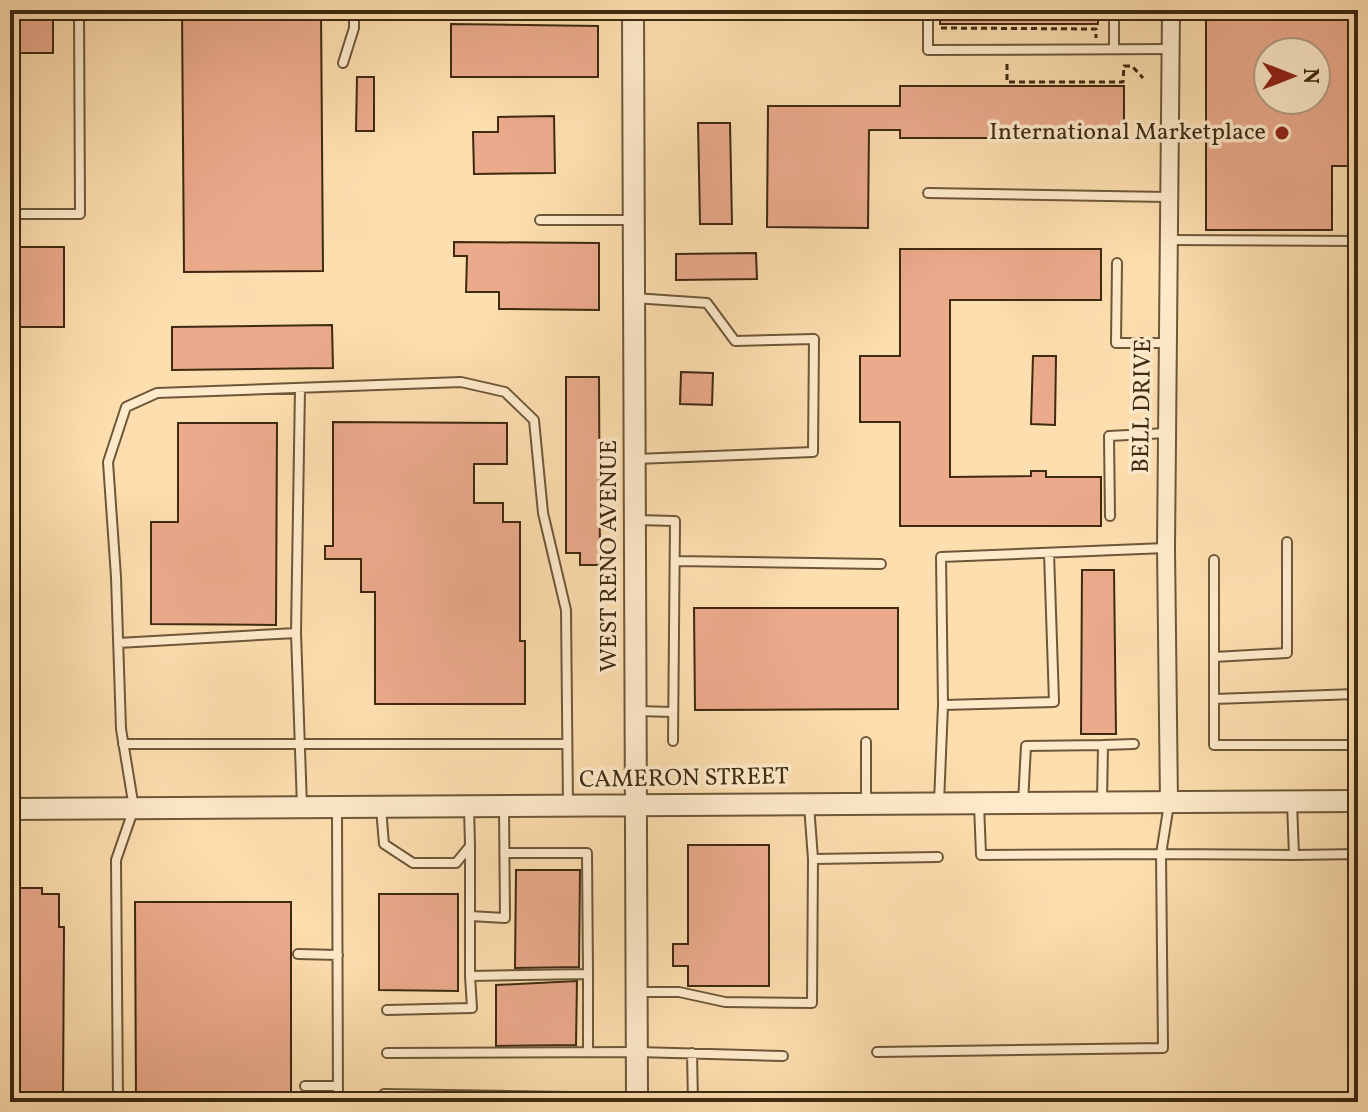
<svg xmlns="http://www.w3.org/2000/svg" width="1368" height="1112" viewBox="0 0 1368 1112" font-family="Vollkorn,serif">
  <rect width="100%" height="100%" fill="#fddeaf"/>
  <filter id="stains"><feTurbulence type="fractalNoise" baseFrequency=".0025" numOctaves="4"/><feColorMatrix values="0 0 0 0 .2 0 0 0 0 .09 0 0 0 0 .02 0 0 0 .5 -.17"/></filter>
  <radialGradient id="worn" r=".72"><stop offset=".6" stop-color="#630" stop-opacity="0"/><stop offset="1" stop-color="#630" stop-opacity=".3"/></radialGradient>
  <path fill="#ebaa8c" stroke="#3e2a10" stroke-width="2" fill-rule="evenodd" d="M 10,10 L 53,10 L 53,53 L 10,53 Z
    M 182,10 L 321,10 L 323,271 L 184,272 Z
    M 940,10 L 1098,10 L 1098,24 L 940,24 Z
    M 1206,10 L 1358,10 L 1358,166 L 1332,166 L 1332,230 L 1206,230 ZM 1268,52 L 1316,52 L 1316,100 L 1268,100 Z
    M 451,24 L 598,26 L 598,77 L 451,77 Z
    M 357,77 L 374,77 L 374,131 L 356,131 Z
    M 900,86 L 1124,86 L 1124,138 L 900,138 L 900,130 L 869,130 L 868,228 L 767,227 L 768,106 L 900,106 Z
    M 554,116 L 555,173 L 474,174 L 473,132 L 498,132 L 498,117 Z
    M 698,123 L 730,123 L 732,224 L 700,224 Z
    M 454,242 L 599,243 L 599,310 L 499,309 L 499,292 L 466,292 L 467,256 L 454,256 Z
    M 10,247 L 64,247 L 64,327 L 10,327 Z
    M 900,249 L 1101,249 L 1101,300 L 950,300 L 950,477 L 1031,476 L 1031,471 L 1046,471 L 1046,477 L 1101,477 L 1101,526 L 900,526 L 900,422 L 860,422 L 860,356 L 900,356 Z
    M 756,253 L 757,279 L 676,280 L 676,254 Z
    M 332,325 L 333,368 L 172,370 L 172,327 Z
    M 1033,356 L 1056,356 L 1055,425 L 1031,424 Z
    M 681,372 L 713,373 L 712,405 L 680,404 Z
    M 566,377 L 599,377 L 600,565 L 580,565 L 580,553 L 566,553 Z
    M 333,422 L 507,423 L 507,464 L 474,464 L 474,503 L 503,503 L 503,522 L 520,522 L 520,641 L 525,641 L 525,704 L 375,704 L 375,592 L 361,592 L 361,559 L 325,559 L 325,546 L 333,546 Z
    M 178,423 L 277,423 L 276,625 L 151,624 L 151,522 L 178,522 Z
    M 1082,570 L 1114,570 L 1116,734 L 1081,734 Z
    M 694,608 L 898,608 L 898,709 L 695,710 Z
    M 688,845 L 769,845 L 769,986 L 688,986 L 688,966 L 673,966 L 673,944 L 688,944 Z
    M 516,870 L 580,870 L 579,967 L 515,968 Z
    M 10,888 L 42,888 L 42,894 L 59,894 L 59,927 L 64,927 L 63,1102 L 10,1102 Z
    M 379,894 L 458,894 L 458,991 L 379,990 Z
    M 135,902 L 291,902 L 291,1102 L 136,1102 Z
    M 577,981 L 576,1045 L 496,1046 L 496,985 Z"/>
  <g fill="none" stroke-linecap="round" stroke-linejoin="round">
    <defs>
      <path id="service" d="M 928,10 L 928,50 L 1170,49
        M 1114,10 L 1114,49
        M 343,63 L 354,28 L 354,10
        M 928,193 L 1168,197
        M 10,214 L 80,214 L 79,10
        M 540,220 L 633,220
        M 1169,240 L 1358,241
        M 1117,263 L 1116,343 L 1168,343
        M 634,298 L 707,303 L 735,341 L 814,339 L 813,452 L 636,459
        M 300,388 L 296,633 L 302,807
        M 1110,516 L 1109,436 L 1167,433
        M 637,520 L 675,521 L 673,741
        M 1214,560 L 1214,745 L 1358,745
        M 675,561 L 881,564
        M 118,643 L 296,633
        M 1214,657 L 1287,653 L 1287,542
        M 1356,694 L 1358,718
        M 1214,699 L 1356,694 L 1355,533
        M 943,705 L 1054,702 L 1049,553
        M 638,711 L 673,712
        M 866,742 L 866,801
        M 123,744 L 567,744
        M 1103,745 L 1134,744
        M 939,803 L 943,705 L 941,557 L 1166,548
        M 1023,803 L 1026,746 L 1103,745 L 1102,802
        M 1292,803 L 1294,855 L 1358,854
        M 1169,804 L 1161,854 L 1294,855
        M 809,805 L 813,859 L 938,857
        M 337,808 L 338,1102
        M 381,808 L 384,844 L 413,863 L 456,863 L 470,846 L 469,807
        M 470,846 L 470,976 L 588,974 L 588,1052
        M 505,853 L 587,853 L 588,974
        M 470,916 L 505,918 L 504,807
        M 298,954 L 338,955
        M 638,992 L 679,992 L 725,1002 L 812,1003 L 813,859
        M 387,1010 L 472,1008 L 470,976
        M 877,1052 L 1163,1048 L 1161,854 L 981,855 L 979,804
        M 387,1053 L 637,1052 L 783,1056
        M 692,1053 L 693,1102
        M 305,1086 L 338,1086
        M 118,1102 L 116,860 L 134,808 L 121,729 L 116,577 L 108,462 L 126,407 L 157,393 L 461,382 L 505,392 L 534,420 L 543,513 L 566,610 L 568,806
        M 384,1102 L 384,1094 L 636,1098"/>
      <path id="minor" d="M 1169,803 L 1166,548 L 1171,10"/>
      <path id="tertiary" d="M 633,10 L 637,1102
        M 10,809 L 1358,801"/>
    </defs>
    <use href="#service" stroke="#6e5738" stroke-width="12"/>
    <use href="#minor" stroke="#6e5738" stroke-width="20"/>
    <use href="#tertiary" stroke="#6e5738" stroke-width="24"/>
    <path stroke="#3e2a10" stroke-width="3" stroke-dasharray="6 4" stroke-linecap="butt" d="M 941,28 L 1096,29 L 1096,38
      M 1007,64 L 1007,82 L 1123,82 L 1124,66 L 1132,66 L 1143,78"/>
    <use href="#service" stroke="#feeacb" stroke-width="8"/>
    <use href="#minor" stroke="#feeacb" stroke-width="16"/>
    <use href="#tertiary" stroke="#feeacb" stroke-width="20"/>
  </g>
  <circle fill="#8f2418" stroke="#feeacb" stroke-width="3" cx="1282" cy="133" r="8"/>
  <g text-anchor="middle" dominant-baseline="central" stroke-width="7" stroke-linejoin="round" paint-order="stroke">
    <g font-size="24" fill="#3e2a10" stroke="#feeacb" text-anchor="end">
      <text x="1266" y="133">International Marketplace</text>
    </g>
    <g font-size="24" fill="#3e2a10" stroke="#feeacb">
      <text transform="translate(1143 406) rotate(-89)">BELL DRIVE</text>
      <text transform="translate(610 556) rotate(-90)">WEST RENO AVENUE</text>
      <text transform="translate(684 779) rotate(-1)">CAMERON STREET</text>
    </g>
  </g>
  <rect width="1368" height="1112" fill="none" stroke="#fddeaf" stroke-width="40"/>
  <rect x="12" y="12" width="1344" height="1088" fill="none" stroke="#3e2a10" stroke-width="4"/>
  <rect x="20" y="20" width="1328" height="1072" fill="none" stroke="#3e2a10" stroke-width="2"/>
  <g transform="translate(1292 76) rotate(90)"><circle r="38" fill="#feeacb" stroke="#b19d80" stroke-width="2"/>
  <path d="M0-6L14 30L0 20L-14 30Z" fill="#8f2418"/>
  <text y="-12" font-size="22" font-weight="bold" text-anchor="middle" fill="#3e2a10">N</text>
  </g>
  <rect width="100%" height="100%" filter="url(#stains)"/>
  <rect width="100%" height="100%" fill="url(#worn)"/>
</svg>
